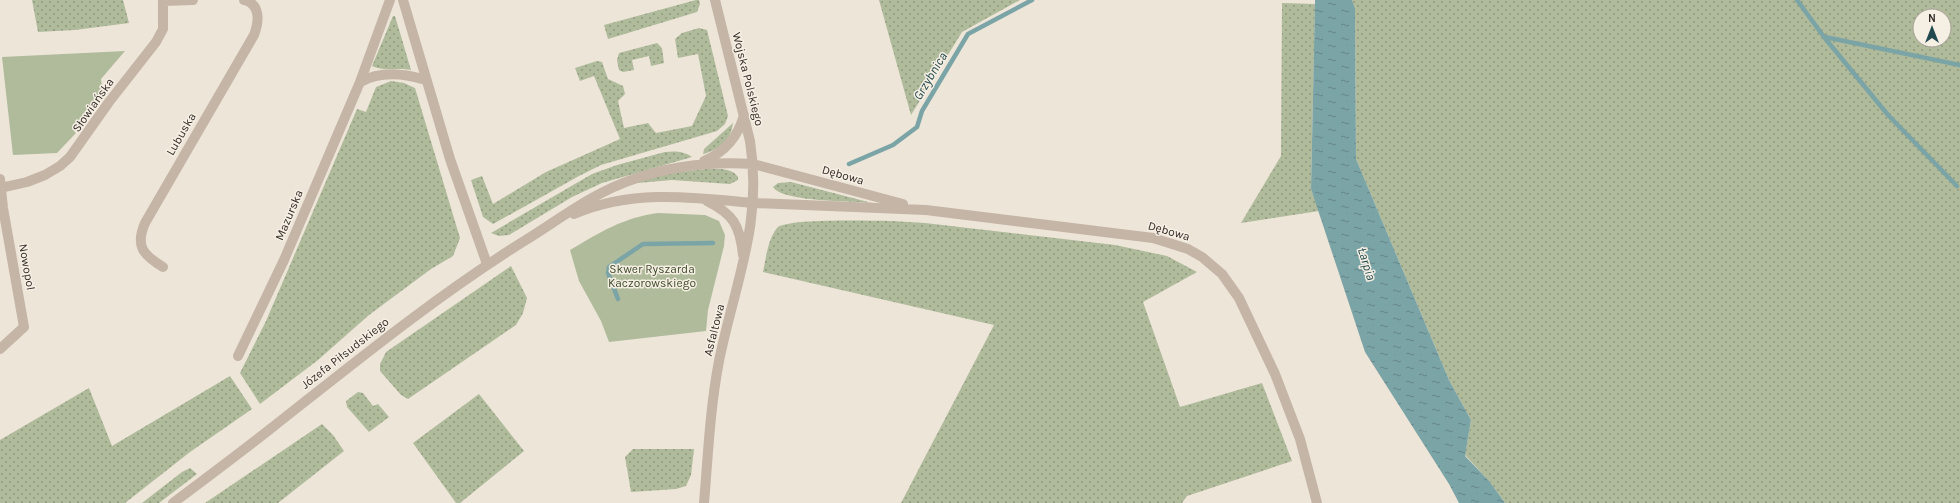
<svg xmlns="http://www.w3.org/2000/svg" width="1960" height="503" viewBox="0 0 1960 503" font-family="Karla,sans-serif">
  <defs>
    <pattern id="grass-dots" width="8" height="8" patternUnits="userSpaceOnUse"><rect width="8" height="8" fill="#afbb9b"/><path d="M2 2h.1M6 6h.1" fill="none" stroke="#8f987e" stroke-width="1.8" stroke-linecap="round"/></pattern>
    <pattern id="water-ripples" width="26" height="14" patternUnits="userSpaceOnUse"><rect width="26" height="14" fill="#7ba4a7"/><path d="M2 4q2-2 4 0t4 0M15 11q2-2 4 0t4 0" fill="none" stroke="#658688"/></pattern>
  </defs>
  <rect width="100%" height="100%" fill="#eee5d9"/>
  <path fill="url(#grass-dots)" fill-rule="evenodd" d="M 32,0 L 123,0 L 129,23 L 75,30 L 38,32 Z
    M 696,0 L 699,0 L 700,4 L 697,12 L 608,39 L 604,25 Z
    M 879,0 L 1020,0 L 962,32 L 911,115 Z
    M 1352,0 L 1960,0 L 1960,503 L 1505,503 L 1490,482 L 1465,455 L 1471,420 L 1449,380 L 1356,159 L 1355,8 ZM 1920,16 L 1944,16 L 1944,40 L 1920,40 Z
    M 1282,3 L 1315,4 L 1311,189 L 1319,211 L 1241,223 L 1281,156 Z
    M 393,16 L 395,16 L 411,70 C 398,67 383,72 372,66 Z
    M 699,28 L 707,30 L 728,116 L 725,124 L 717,131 L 601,165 L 579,176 L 493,224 L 483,217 L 471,180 L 482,176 L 493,204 L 546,172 L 620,139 L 594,76 L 580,81 L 575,68 L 597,61 L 602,62 L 608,79 L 623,86 L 625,94 L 618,101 L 624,128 L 648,123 L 656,133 L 692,126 L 706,96 L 698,54 L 678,58 L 675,39 L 682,33 Z
    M 657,43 L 662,48 L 664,63 L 651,66 L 649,56 L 632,60 L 634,70 L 623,72 L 619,70 L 617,60 L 619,53 Z
    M 391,81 L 404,83 L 415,88 L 460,238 L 453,256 L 431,269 L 369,315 L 318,360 L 260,404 L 240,373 L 266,321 L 357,109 L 366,112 L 376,87 Z
    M 733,123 C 731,140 719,150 703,154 L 704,149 Z
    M 665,152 C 674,151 684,151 692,157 L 602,183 L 572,197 L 509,235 L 499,236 L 491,233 L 592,174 L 617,165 Z
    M 705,169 C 716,169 731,167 738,177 L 738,180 L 730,184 L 672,180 L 626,184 L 662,174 Z
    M 791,182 L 872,203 C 853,201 782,202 773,187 L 778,183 Z
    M 892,221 L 925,223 L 1115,245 L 1167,256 L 1197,272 L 1143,302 L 1180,407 L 1262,383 L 1292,461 L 1187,496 L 1182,503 L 901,503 L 994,325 L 763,272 C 766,258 768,239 777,228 C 786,218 874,221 892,221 Z
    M 511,266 L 527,298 L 523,313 L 516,325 L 408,399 L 401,395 L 380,371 L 380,364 L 386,352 Z
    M 230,376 L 252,409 L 190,452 L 125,503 L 0,503 L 0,440 L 89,388 L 112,446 Z
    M 358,392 L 363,393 L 373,406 L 378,404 L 389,417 L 369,432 L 347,407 L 346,401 Z
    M 479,394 L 524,451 L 460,503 L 456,503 L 413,443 Z
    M 322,424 L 333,435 L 344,451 L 278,503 L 205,503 Z
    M 633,449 L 694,449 L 691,475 L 686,486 L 676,489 L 631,492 L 625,457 Z
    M 190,468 L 197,474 L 159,503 L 142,503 L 182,472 Z"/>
  <path fill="#afbb9b" d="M 125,51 L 101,79 L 103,93 L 74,131 L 76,133 L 57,153 L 13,155 L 2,57 Z
    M 658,213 L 705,215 L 719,221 L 725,235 L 724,246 L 708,310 L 706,331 L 609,342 L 601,321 L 579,281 L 570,250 C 601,232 622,218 658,213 Z"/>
  <path fill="url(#water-ripples)" d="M 1315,0 L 1352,0 L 1355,8 L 1356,159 L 1449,380 L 1471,420 L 1465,456 L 1490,482 L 1505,503 L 1459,503 L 1449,484 L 1365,352 L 1311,189 Z"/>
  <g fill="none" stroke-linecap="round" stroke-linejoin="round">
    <path stroke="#7ba4a7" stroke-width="4.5" d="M 1797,0 L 1824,37 L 1888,115 L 1957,186
      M 1825,37 L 1960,65
      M 849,164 L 893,145 L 917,127 L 922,111 L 968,34 L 1032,0
      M 618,299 L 608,273 L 609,267 L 643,244 L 713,243"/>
    <path stroke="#c4b5a7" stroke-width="10" d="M 403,0 L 450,159 L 487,264
      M 163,1 L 193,0
      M 360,82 C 380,71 404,73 426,80
      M 753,164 L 903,204
      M 0,179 L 3,208 L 24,327 L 0,349
      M 1,188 L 27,182 L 45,175 L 60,166 L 70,157 L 109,102 L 156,42 L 163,29 L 163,0
      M 753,203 L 926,210 L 1153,238 L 1188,249 L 1202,257 L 1222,274 L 1239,298 L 1275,374 L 1300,439 L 1317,503
      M 163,267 C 143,255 135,246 145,223 L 254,35 C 259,22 261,4 244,0
      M 238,356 L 284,260 L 360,82 L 390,0"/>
    <path stroke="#c4b5a7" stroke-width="10" d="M 704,161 C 725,152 738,137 744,115
      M 707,201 C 733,214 740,225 743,255
      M 574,214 C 632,189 692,197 753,203
      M 173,503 C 205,479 237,455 269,430 C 354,363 437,295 529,238 C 564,216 595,192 634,179 C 674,165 711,161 753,164
      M 704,503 C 708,456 710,408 719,361 C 735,282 763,224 750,141 L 715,0"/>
  </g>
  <g text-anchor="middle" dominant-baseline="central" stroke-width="3" stroke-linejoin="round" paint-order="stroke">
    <g font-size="12" fill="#312a26" stroke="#f6efe4">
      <text transform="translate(748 79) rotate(76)">Wojska Polskiego</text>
      <text transform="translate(93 105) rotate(-55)">Słowiańska</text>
      <text transform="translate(181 134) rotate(-60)">Lubuska</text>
      <text transform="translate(843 175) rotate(16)">Dębowa</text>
      <text transform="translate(289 215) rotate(-67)">Mazurska</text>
      <text transform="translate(1169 231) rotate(16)">Dębowa</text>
      <text transform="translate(27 267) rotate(80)">Nowopol</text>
      <text transform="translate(714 330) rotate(-76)">Asfaltowa</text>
      <text transform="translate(345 353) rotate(-38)">Józefa Piłsudskiego</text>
    </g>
    <g font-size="12" fill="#404d2d" stroke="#f6efe4">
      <text x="652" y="269">Skwer Ryszarda<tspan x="652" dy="14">Kaczorowskiego</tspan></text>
    </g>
    <g font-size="13" font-style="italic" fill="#21494e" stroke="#f6efe4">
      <text transform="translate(930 76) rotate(-59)">Grzybnica</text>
      <text transform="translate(1367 264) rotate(73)">Łarpia</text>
    </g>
  </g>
  <g transform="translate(1932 28)"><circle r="19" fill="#f6efe4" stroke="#a7a098"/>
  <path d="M0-3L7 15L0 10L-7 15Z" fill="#21494e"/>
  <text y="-6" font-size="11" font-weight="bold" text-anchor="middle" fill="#312a26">N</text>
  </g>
</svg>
